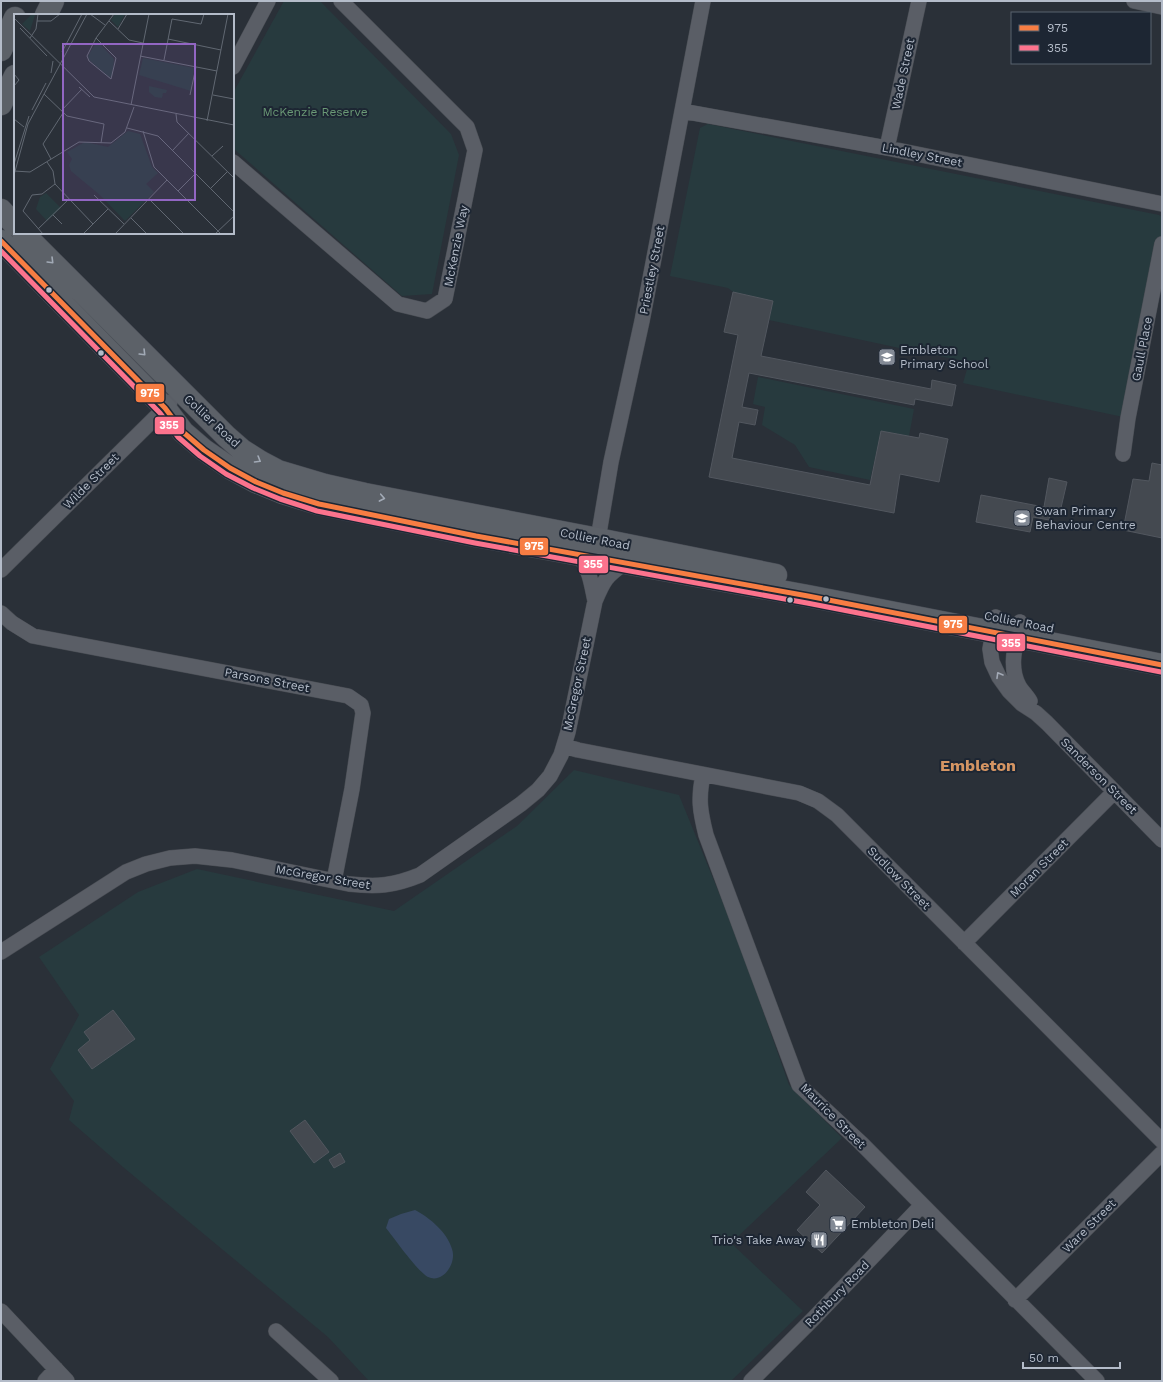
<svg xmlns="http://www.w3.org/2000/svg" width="1163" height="1382" viewBox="0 0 1163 1382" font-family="'Work Sans',sans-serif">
  <rect width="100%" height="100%" fill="#2a3038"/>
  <path fill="#273a3e" d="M 284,1 L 320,1 L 451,134 L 459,155 L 432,294 L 402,296 L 234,149 L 233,93 Z
    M 708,124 L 1159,215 L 1162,217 L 1162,244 L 1128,418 L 963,383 L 969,362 L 904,349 L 769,320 L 773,301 L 733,292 L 728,288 L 670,276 L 700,128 Z
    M 758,377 L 914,409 L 909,436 L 881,431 L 870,480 L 809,467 L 795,445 L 762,425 L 765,407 L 753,404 Z
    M 574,770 L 679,795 L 737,937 L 789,1085 L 842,1138 L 731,1243 L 803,1311 L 731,1381 L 369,1381 L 328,1337 L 123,1167 L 69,1120 L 74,1101 L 50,1069 L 79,1015 L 39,957 L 138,892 L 197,869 L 394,911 L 517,826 Z"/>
  <path fill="#384963" d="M 415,1210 C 430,1218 447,1232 452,1249 C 457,1263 443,1284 428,1277 C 418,1272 394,1238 386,1228 L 389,1219 L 401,1214 Z"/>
  <path fill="#444950" stroke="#52575f" d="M 733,292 L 773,301 L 761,356 L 931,389 L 932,380 L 956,385 L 952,406 L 915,399 L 914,405 L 749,373 L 742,407 L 758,410 L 755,425 L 739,422 L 732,458 L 870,485 L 881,431 L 919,438 L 920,433 L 948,439 L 939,482 L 900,474 L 894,513 L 709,477 L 738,335 L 724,332 Z
    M 1152,463 L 1162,465 L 1162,538 L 1123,530 L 1133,479 L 1149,481 Z
    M 1049,478 L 1067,482 L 1060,512 L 1051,511 L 1049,520 L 1033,517 L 1030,532 L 976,522 L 981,495 L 1044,507 Z
    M 113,1010 L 135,1039 L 92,1069 L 78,1050 L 90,1040 L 84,1032 Z
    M 305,1120 L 329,1152 L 314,1163 L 290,1131 Z
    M 340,1153 L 345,1162 L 334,1168 L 329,1160 Z
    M 826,1170 L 865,1207 L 822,1253 L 797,1230 L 820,1205 L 806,1192 Z"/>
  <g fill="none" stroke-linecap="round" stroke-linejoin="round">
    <defs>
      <path id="street" d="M 1134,1 L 1162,7
        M 233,67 L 268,1
        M 682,111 L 887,148 L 1162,204
        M 887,148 L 919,1
        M 233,162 L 398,304 L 427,311 L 445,299 L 475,150 L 467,127 L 341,1
        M 1123,454 L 1128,418 L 1162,244
        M 598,539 L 611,462 L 642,321 L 703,1
        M 579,555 C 590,571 591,582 595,601
        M 1,570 L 165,408 L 170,402
        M 1,613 L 12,623 L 33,636 L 348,696 L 361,705 L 363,713 L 352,789 L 334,881
        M 996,617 L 990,649 L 992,662 L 999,677 L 1009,691 L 1022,704 L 1036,713 L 1047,723 L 1162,840
        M 1020,622 C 1016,644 1008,666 1019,686 C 1022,691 1027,696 1030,701
        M 564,746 L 578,750 L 799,793 L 818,801 L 837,815 L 1162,1141
        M 703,775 C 698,799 700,811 706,835 L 799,1085 L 861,1143 L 1097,1381
        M 964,943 L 1114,792
        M 1,952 L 126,872 L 146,864 L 170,858 L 195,856 L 232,860 L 349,884 C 377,887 393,886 420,875 L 521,804 L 538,790 L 550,776 L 561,755 L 568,732 L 595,601 C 604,580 606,576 625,563
        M 1015,1300 L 1162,1153
        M 1,1311 L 67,1381
        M 276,1331 L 331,1381
        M 45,1381 L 56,1369
        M 751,1381 L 814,1318 L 922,1205"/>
      <path id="primary" d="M 46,15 L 53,1
        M 1,50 L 15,18
        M 1,104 L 15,76
        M 1,210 L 15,225
        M 23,233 L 226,436 L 242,450 L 261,462 L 278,471 L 325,485 L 365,494 L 598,539 L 776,575
        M 1,241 L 165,408 L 183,432 L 204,450 L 230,468 L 256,482 L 283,493 L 319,504 L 476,536 L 808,596 L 1162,665"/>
    </defs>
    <use href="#street" stroke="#484c53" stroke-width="16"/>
    <use href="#primary" stroke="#484c55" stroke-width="23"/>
    <use href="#street" stroke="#5a5e66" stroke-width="15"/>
    <use href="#primary" stroke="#5c6168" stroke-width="22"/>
    <defs>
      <path id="bus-1" d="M 1,241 L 165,408 L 183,432 L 204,450 L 230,468 L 256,482 L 283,493 L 319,504 L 476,536 L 808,596 L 1162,665"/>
      <path id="bus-2" d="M 1,251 L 160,413 L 178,437 L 200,456 L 226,474 L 253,488 L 280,499 L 317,511 L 475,543 L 807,603 L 1161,672"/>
    </defs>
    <use href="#bus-1" stroke="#1d2633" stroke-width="8"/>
    <use href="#bus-2" stroke="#1d2633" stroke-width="8"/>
    <use href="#bus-1" stroke="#f77d43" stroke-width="5"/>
    <use href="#bus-2" stroke="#fc738d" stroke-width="5"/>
  </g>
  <defs><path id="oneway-chevron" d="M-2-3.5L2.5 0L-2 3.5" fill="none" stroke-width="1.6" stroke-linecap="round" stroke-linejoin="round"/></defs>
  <g stroke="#a2aab6">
    <use href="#oneway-chevron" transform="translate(51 261) rotate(45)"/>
    <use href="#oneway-chevron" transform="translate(143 353) rotate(45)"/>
    <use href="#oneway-chevron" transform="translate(258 460) rotate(31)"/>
    <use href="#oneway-chevron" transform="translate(382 498) rotate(11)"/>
  </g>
  <use stroke="#a2a9b5" href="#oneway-chevron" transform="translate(999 675) rotate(-120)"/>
  <defs>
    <symbol id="school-square" viewBox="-11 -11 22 22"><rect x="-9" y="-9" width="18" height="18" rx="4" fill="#848b96" stroke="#1d2633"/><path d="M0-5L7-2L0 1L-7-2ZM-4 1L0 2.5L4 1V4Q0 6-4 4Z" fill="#fff"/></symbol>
    <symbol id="supermarket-square" viewBox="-11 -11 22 22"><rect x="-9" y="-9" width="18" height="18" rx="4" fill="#848b96" stroke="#1d2633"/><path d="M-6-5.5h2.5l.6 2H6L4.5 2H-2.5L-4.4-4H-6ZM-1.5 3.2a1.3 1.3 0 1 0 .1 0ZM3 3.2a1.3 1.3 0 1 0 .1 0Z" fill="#fff"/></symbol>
    <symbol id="restaurant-square" viewBox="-11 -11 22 22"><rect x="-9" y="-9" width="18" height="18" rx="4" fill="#848b96" stroke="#1d2633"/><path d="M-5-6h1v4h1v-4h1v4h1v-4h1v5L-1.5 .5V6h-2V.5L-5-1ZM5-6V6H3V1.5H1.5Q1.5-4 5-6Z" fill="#fff"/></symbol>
  </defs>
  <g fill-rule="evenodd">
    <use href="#school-square" x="877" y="347" width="20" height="20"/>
    <use href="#school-square" x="1012" y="508" width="20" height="20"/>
    <use href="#supermarket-square" x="828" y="1214" width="20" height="20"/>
    <use href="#restaurant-square" x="809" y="1230" width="20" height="20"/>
  </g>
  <g fill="#b4bcc9" stroke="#1d2633" stroke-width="1.5">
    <circle cx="49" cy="290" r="3.5"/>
    <circle cx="101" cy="353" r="3.5"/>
    <circle cx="826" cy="599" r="3.5"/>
    <circle cx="790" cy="600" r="3.5"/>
  </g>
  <g text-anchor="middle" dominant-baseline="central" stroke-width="4" stroke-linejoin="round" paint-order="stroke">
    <g font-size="12" fill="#b4bcc9" stroke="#1d2633">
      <text transform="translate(903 74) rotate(-78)">Wade Street</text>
      <text transform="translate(922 155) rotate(11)">Lindley Street</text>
      <text transform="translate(456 246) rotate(-79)">McKenzie Way</text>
      <text transform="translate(652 270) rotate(-79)">Priestley Street</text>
      <text transform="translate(1142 349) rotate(-79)">Gaull Place</text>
      <text transform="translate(212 421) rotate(43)">Collier Road</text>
      <text transform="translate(91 481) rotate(-45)">Wilde Street</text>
      <text transform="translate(595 539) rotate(11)">Collier Road</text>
      <text transform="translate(1019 622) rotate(11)">Collier Road</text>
      <text transform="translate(267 680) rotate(11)">Parsons Street</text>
      <text transform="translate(577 684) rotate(-78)">McGregor Street</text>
      <text transform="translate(1099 776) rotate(45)">Sanderson Street</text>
      <text transform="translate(1039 868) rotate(-45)">Moran Street</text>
      <text transform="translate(323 877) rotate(10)">McGregor Street</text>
      <text transform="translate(899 878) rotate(45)">Sudlow Street</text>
      <text transform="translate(833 1116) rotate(45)">Maurice Street</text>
      <text transform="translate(1089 1226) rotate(-45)">Ware Street</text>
      <text transform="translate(837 1294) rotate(-46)">Rothbury Road</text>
    </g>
    <g font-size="12" fill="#6b9a76" stroke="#1d2633">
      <text x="315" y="112">McKenzie Reserve</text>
    </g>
    <g font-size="12" fill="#b4bcc9" stroke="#1d2633" text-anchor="start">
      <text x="900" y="350">Embleton<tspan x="900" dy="14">Primary School</tspan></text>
      <text x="1035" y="511">Swan Primary<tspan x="1035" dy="14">Behaviour Centre</tspan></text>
      <text x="851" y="1224">Embleton Deli</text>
      <text x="806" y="1240" text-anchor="end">Trio's Take Away</text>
    </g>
    <g font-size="16" font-weight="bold" fill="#d59563" stroke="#1d2633">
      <text x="978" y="765">Embleton</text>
    </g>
  </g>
  <g transform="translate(14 14)">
    <rect width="220" height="220" fill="#2a3038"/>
    <path d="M 101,0 L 111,0 L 104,13 L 97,6 ZM 17,1 L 21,1 L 16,17 L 8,10 ZM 83,27 L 100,45 L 98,63 L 95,63 L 75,46 L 74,42 ZM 129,44 L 180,54 L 177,77 L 125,61 ZM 135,72 L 153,76 L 152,79 L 149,79 L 148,84 L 141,83 L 135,78 ZM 114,117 L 126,120 L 138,153 L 144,159 L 132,170 L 140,178 L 111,207 L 86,181 L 57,157 L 55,151 L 58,145 L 53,138 L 71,128 L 94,133 ZM 32,179 L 47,194 L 33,207 L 22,195 L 26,183 Z" fill="#273a3e"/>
    <path fill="none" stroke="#616872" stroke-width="1" d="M 76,0 L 91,11M 0,4 L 80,83 L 220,111M 23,7 L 37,7 L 46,0M 95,7 L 115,26 L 129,29M 6,14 L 33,42M 104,15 L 113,0M 16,24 L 22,15 L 24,0M 82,24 L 102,44 L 97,65 L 75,47 L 73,42 L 82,24 L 100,0M 154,25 L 207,36M 48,38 L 68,0M 126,42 L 203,57M 150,46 L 158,5 L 187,10 L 190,0M 37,59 L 39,47M 0,60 L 5,66 L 0,72M 65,73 L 76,83M 30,80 L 53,102 L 90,110 L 87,129M 176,81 L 182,53M 199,81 L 220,85M 117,91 L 135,0M 18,96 L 32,69M 47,97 L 68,75M 162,100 L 163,108 L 220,164M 0,105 L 10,113M 193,107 L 214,0M 113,114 L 144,122 L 220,198M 129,117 L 140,153 L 207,220M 158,137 L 175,119M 198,142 L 209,132M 37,145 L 29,130 L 49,99M 33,148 L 39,157 L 41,170 L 79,210M 0,150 L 15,102M 0,157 L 16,158 L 65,128 L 97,129 L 111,118 L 120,93M 0,161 L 14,110 L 73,0M 196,175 L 213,158M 164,177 L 181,160M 80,181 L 110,210M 135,185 L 170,220M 39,201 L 48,210M 117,204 L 133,220M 24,215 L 55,185M 29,220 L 9,197 L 18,181 L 28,180 L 41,170M 69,220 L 94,195M 101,220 L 153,166M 201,220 L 220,202"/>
    <path fill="#9266c3" fill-opacity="0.15" stroke="#9266c3" stroke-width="2" d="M 49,30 L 181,30 L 181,186 L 49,186 Z"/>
    <rect width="220" height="220" fill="none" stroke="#b4bcc9" stroke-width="2"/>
  </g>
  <g stroke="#1d2633" stroke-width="1.5">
    <rect x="135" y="383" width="30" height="20" rx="4" fill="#f77d43"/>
    <rect x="154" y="416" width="31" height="19" rx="4" fill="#fc738d"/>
    <rect x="519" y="537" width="30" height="19" rx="4" fill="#f77d43"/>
    <rect x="578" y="555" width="31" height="19" rx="4" fill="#fc738d"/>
    <rect x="938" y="615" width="30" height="19" rx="4" fill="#f77d43"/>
    <rect x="996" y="633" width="30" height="19" rx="4" fill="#fc738d"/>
  </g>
  <g font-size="11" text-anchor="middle" font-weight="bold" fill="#fff">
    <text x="150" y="397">975</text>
    <text x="169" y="429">355</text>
    <text x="534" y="550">975</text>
    <text x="593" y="568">355</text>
    <text x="953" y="628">975</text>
    <text x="1011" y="647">355</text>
  </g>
  <rect width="1163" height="1382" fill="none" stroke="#b4bcc9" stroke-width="4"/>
  <rect x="1011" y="12" width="140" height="52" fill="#1d2633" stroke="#59626f"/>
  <rect x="1019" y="25" width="20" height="6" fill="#f77d43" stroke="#59626f"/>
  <text x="1047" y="32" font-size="12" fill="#b4bcc9">975</text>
  <rect x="1019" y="45" width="20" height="6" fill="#fc738d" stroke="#59626f"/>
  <text x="1047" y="52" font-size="12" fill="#b4bcc9">355</text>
  <path d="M1023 1362v6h97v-6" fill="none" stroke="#b4bcc9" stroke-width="2"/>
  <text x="1029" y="1362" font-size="12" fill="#b4bcc9" stroke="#1d2633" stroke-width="3" paint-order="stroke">50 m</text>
</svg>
